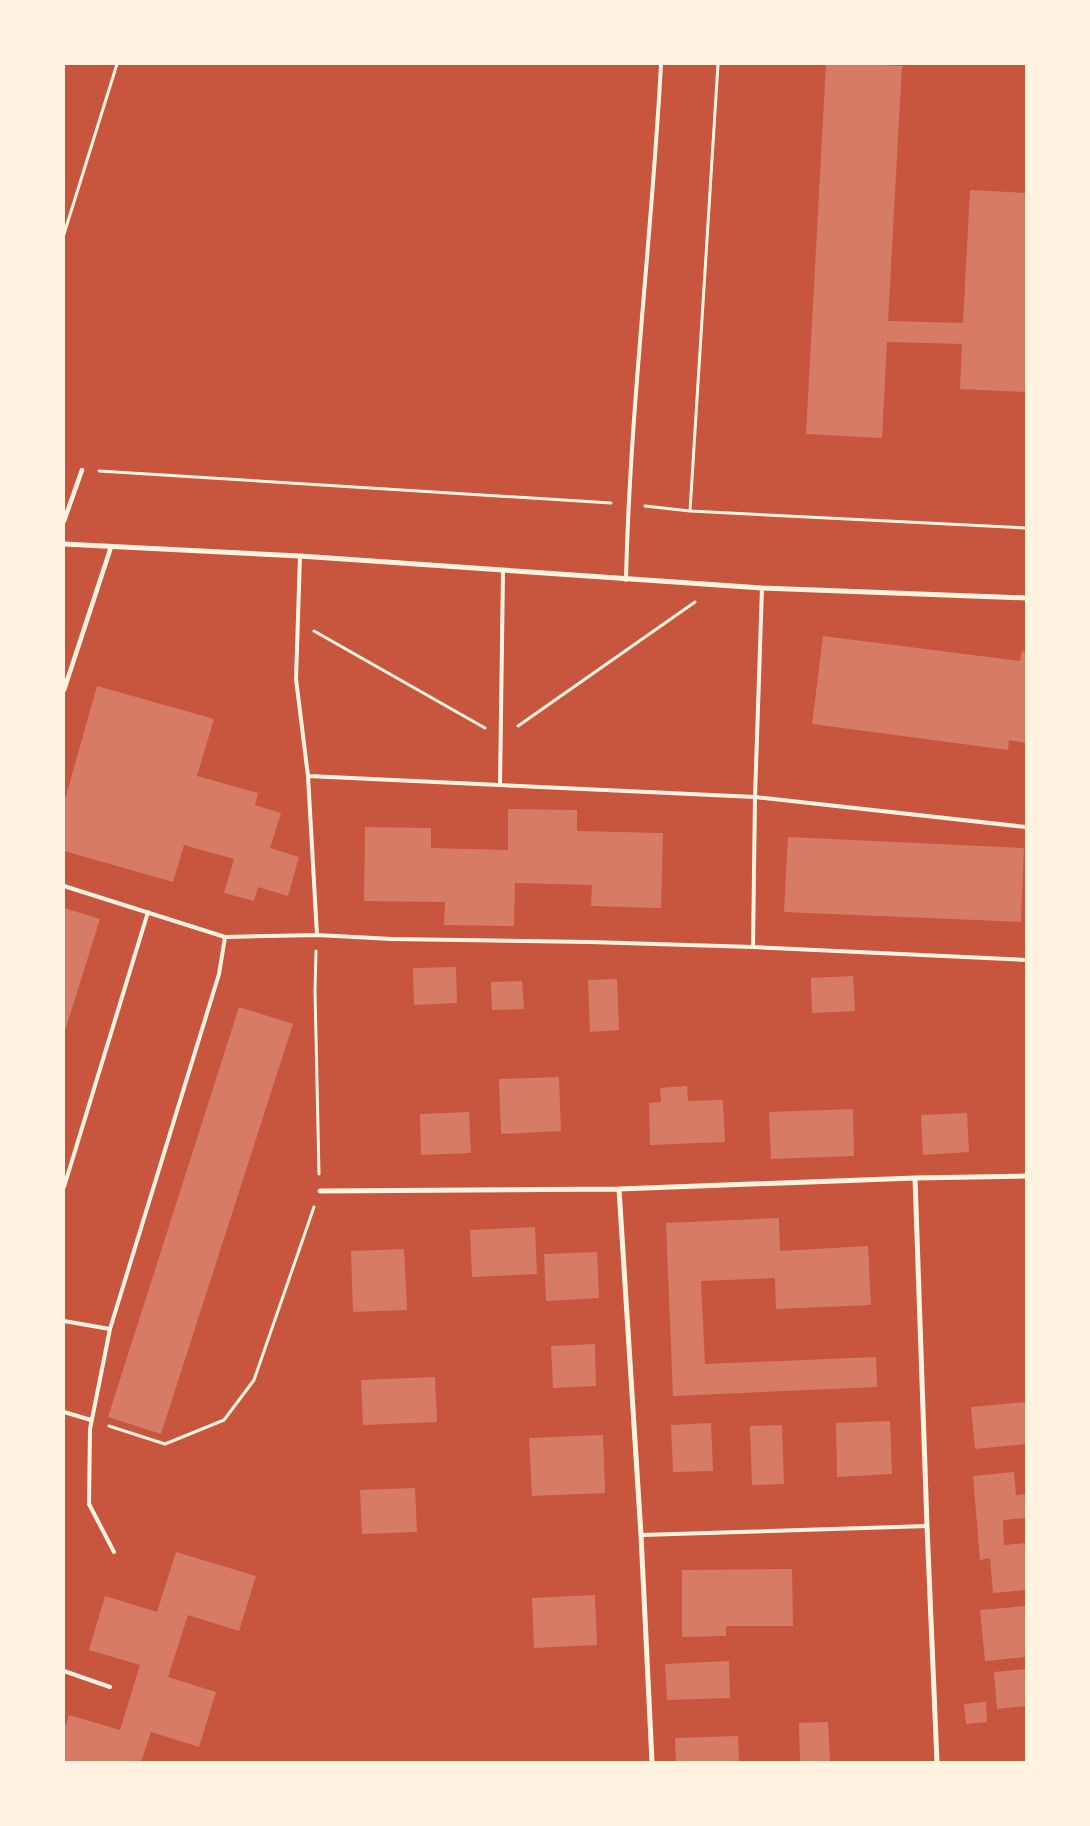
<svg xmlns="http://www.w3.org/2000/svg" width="1090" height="1826" viewBox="0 0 1090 1826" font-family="'Fira Sans',sans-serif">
  <rect width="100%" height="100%" fill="#c8553d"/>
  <path fill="#d67c66" d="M 826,64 L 880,64 L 880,65 L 902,66 L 888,321 L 963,323 L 970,190 L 1026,193 L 1026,392 L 960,389 L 962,344 L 887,342 L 882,438 L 806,434 Z
    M 823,636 L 1020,661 L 1022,651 L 1026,652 L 1026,743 L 1009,740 L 1008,750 L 812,724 Z
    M 97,686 L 214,719 L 197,776 L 258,793 L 255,805 L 281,813 L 270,848 L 299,857 L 288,896 L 258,887 L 254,901 L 224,893 L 234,859 L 184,845 L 173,882 L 64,851 L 64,803 Z
    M 508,809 L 577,810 L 577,831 L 663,833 L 661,908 L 591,906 L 592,885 L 515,883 L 514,926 L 444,925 L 445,902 L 364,901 L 365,827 L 431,828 L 431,848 L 508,850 Z
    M 788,837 L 1024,848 L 1021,922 L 784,912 Z
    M 64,908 L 100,919 L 64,1034 Z
    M 456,967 L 457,1003 L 414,1005 L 413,968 Z
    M 853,976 L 855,1011 L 812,1013 L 811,978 Z
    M 617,979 L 619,1030 L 590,1032 L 588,980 Z
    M 522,981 L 524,1009 L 492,1010 L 491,982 Z
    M 239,1007 L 293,1024 L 161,1434 L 108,1417 Z
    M 559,1077 L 561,1131 L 501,1134 L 499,1079 Z
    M 687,1086 L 688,1101 L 723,1100 L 725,1142 L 650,1145 L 649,1103 L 661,1102 L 660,1088 Z
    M 853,1109 L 854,1156 L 771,1159 L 769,1112 Z
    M 469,1112 L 471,1153 L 421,1155 L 420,1114 Z
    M 967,1113 L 969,1152 L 923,1155 L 921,1115 Z
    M 779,1218 L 780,1251 L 868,1246 L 871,1305 L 776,1309 L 775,1278 L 701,1281 L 705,1364 L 876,1357 L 877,1387 L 673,1396 L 666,1223 Z
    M 535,1227 L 537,1274 L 472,1277 L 470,1230 Z
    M 404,1249 L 407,1310 L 353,1312 L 351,1251 Z
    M 597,1252 L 599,1298 L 546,1301 L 544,1254 Z
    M 595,1344 L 596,1386 L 553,1388 L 551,1346 Z
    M 435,1377 L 437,1422 L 363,1425 L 361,1380 Z
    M 1026,1402 L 1026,1444 L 975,1449 L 971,1407 Z
    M 890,1421 L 892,1474 L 837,1477 L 836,1423 Z
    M 711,1423 L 713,1471 L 673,1472 L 671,1425 Z
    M 782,1425 L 784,1484 L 752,1485 L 750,1426 Z
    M 603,1435 L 605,1493 L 532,1496 L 529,1438 Z
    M 1014,1472 L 1016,1495 L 1026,1494 L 1026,1518 L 1003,1520 L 1004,1545 L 1026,1543 L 1026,1590 L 993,1593 L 990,1558 L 980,1560 L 973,1476 Z
    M 415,1488 L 417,1532 L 362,1534 L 360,1490 Z
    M 176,1552 L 256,1576 L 239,1631 L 188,1615 L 168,1677 L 216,1692 L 199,1747 L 151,1732 L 141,1762 L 64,1762 L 64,1730 L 69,1715 L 120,1730 L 140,1665 L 89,1650 L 105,1596 L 157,1612 Z
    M 792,1569 L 793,1626 L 726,1626 L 726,1636 L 682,1637 L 682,1570 Z
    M 595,1595 L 597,1645 L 534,1648 L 532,1598 Z
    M 1026,1606 L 1026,1657 L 985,1661 L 980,1610 Z
    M 729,1661 L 730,1698 L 667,1700 L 665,1664 Z
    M 1026,1669 L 1026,1706 L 997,1709 L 994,1672 Z
    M 986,1702 L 987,1722 L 966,1724 L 964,1704 Z
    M 828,1722 L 830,1762 L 800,1762 L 799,1723 Z
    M 738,1736 L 739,1762 L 676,1762 L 675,1738 Z"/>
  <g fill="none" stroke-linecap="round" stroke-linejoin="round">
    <path stroke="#fff3e0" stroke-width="3" d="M 64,234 L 117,64
      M 99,471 L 611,503
      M 645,506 L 690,511 L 1026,528
      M 690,511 L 718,64
      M 314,631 L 485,728
      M 518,726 L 695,602
      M 316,951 L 315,991 L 319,1174
      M 109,1426 L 165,1444 L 224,1420 L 254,1380 L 314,1207"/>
    <path stroke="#fff3e0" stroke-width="4" d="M 300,556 L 296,679 L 308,776 L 317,935
      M 626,580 C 630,407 652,236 661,64
      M 308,776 L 755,797 L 1026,827
      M 500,785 L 503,571
      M 64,886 L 225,937 L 317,935 L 392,939 L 590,942 L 753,947 L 1026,960
      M 753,947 L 755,797 L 762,588
      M 64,1187 L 148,912
      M 64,1321 L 110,1329
      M 64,1412 L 91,1420
      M 641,1535 L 927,1526
      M 114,1552 L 89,1504 L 90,1429 L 110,1329 L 219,974 L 225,937
      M 64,1671 L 110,1687"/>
    <path stroke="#fff3e0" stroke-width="4.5" d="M 64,521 L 82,470
      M 64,690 L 111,547"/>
    <path stroke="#fff3e0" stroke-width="5" d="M 64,544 L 300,556 L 762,588 L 1026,598
      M 915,1178 L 927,1526 L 937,1762
      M 619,1189 L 641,1535 L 652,1762
      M 320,1191 L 619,1189 L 915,1178 L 1026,1176"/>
  </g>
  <rect width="1090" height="1826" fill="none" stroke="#fff3e0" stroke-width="130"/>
</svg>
